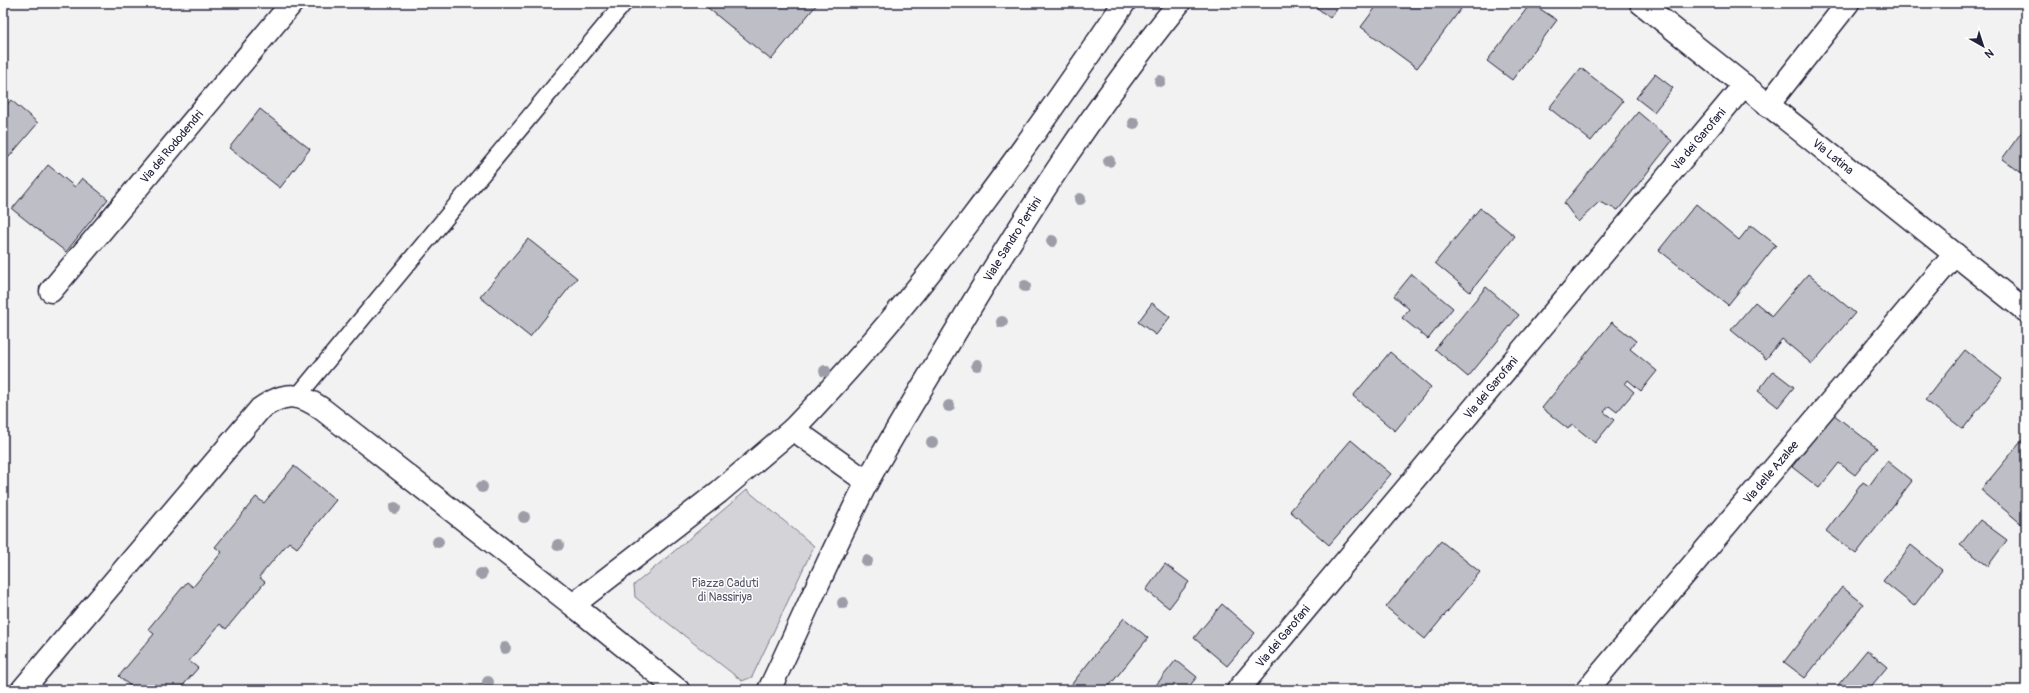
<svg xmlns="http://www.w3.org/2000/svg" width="2029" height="693" viewBox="0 0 2029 693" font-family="Pangolin,sans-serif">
  <rect width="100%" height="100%" fill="#f2f2f3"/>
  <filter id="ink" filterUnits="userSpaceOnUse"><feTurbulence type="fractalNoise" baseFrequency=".025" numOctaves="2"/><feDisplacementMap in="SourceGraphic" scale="8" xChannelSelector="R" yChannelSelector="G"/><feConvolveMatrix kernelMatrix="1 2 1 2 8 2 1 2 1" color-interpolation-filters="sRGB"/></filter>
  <g filter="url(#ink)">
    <path fill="#d3d3d8" stroke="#7a7a8a" d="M 747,490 L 814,546 L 752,677 L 742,681 L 635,597 L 634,585 Z"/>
    <path fill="#bebec6" stroke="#22223b" d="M 702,3 L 818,3 L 771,60 Z
      M 1311,3 L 1341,3 L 1330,18 Z
      M 1379,3 L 1459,3 L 1463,6 L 1417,68 L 1361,27 Z
      M 1531,3 L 1557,20 L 1512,80 L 1487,61 Z
      M 1581,68 L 1623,101 L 1591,141 L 1549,108 Z
      M 1655,74 L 1673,88 L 1654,112 L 1636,98 Z
      M 11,100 L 38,123 L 3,164 L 3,109 Z
      M 260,109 L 310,149 L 280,188 L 229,148 Z
      M 1638,112 L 1672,141 L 1618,210 L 1599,202 L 1578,222 L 1564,203 Z
      M 2026,126 L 2026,176 L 2002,159 Z
      M 48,165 L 75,187 L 82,178 L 108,199 L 66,252 L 12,209 Z
      M 1696,204 L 1739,240 L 1751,225 L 1776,245 L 1728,305 L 1659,250 Z
      M 1480,208 L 1515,236 L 1470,292 L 1435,263 Z
      M 528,239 L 577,278 L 530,337 L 480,297 Z
      M 1412,274 L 1453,308 L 1428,339 L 1402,318 L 1409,309 L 1394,296 Z
      M 1808,274 L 1855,313 L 1812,364 L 1782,339 L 1766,359 L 1731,330 L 1755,302 L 1772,316 Z
      M 1486,287 L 1519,315 L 1468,377 L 1435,349 Z
      M 1152,303 L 1170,317 L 1156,335 L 1138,322 Z
      M 1612,322 L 1636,341 L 1630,349 L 1657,371 L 1641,391 L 1628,380 L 1625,384 L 1634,392 L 1617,412 L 1609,406 L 1604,412 L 1614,420 L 1595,443 L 1572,424 L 1568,429 L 1542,408 Z
      M 1965,350 L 2002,379 L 1963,429 L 1925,400 Z
      M 1390,352 L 1431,387 L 1395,431 L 1353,396 Z
      M 1773,371 L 1794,387 L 1778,407 L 1758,391 Z
      M 1833,414 L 1877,448 L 1855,475 L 1839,463 L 1819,488 L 1792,467 Z
      M 2024,438 L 2026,439 L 2026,524 L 2024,526 L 1981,490 Z
      M 1351,440 L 1391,474 L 1329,545 L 1290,511 Z
      M 1887,461 L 1912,481 L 1856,554 L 1826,531 L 1863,482 L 1869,486 Z
      M 294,466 L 336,500 L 297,548 L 289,542 L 259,577 L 265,582 L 226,629 L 220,624 L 189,661 L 198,668 L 179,690 L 126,690 L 130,686 L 119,676 L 154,634 L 148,629 L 187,582 L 193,587 L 222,552 L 215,547 L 256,497 L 264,503 Z
      M 1980,520 L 2007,540 L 1988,566 L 1960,545 Z
      M 1441,541 L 1480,572 L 1425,639 L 1386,607 Z
      M 1911,545 L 1942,570 L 1914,606 L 1883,581 Z
      M 1165,564 L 1189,582 L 1169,608 L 1146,590 Z
      M 1842,587 L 1864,604 L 1805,678 L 1784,662 Z
      M 1222,604 L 1255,633 L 1227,666 L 1194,638 Z
      M 1124,618 L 1148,638 L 1106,690 L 1067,690 Z
      M 1867,650 L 1887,667 L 1868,690 L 1834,690 Z
      M 1176,660 L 1197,677 L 1186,690 L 1152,690 Z"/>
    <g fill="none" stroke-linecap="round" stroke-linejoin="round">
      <defs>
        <path id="lane" d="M 297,397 L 624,3"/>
        <g id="street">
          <path d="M 1768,105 L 1848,3"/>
          <path id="s1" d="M 51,291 L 292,3"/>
          <path d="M 793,429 C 918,300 1024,152 1124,3"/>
          <path d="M 22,690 L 260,409 C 284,392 298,392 322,409 L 573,605"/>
          <path d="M 678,690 L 573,605 L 719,492 L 793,429 L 867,482"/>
          <path id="s2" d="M 769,690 C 802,621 832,550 867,482 C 896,429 928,378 959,326 C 1026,214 1097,104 1179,3"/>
          <path id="s3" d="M 1238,690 L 1744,85"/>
          <path id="s4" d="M 1587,690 L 1955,254"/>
        </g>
        <g id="secondary">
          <path id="s5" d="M 1641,3 L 2026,311"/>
        </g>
      </defs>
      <use href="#lane" stroke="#22223b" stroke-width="19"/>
      <use href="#street" stroke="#22223b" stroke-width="25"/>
      <use href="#secondary" stroke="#22223b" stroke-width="25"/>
      <use href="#lane" stroke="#fff" stroke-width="16"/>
      <use href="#street" stroke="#fff" stroke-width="22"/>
      <use href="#secondary" stroke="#fff" stroke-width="22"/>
    </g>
    <g fill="#9d9da8">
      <circle cx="1160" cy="81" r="6"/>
      <circle cx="1134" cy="123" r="6"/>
      <circle cx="1109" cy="161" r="6"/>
      <circle cx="1080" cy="199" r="6"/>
      <circle cx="1052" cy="241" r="6"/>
      <circle cx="1025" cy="286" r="6"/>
      <circle cx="1002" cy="322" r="6"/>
      <circle cx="977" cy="365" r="6"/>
      <circle cx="825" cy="371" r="6"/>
      <circle cx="949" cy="406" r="6"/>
      <circle cx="932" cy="442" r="6"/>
      <circle cx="482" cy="487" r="6"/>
      <circle cx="395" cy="508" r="6"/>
      <circle cx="524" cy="517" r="6"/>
      <circle cx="438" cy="542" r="6"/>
      <circle cx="558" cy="545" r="6"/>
      <circle cx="867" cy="561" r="6"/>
      <circle cx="481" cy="574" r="6"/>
      <circle cx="843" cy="603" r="6"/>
      <circle cx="505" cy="648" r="6"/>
      <circle cx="488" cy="682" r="6"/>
    </g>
  </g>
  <g text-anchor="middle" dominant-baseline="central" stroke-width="3" stroke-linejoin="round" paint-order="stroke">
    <g font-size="12" fill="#22223b" stroke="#fff">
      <text stroke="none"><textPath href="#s3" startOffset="718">Via dei Garofani</textPath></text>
      <text stroke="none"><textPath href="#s1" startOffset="188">Via dei Rododendri</textPath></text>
      <text stroke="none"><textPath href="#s5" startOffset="246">Via Latina</textPath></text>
      <text stroke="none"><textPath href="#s2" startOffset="513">Viale Sandro Pertini</textPath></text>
      <text stroke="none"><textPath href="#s3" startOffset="394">Via dei Garofani</textPath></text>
      <text stroke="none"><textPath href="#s4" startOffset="285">Via delle Azalee</textPath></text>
      <text stroke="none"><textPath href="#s3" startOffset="70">Via dei Garofani</textPath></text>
    </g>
    <g font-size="12" fill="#57576a" stroke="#fff">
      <text x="725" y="583">Piazza Caduti<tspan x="725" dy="14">di Nassiriya</tspan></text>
    </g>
  </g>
  <rect width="2029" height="693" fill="none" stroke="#fff" stroke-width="16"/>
  <rect x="8" y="8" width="2013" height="677" fill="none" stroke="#22223b" stroke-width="1.5" filter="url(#ink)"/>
  <g transform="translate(1983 46) rotate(141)" stroke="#ffffff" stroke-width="3" paint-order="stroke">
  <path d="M0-3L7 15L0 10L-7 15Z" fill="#22223b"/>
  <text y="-6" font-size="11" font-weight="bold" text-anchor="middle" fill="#22223b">N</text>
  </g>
</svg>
